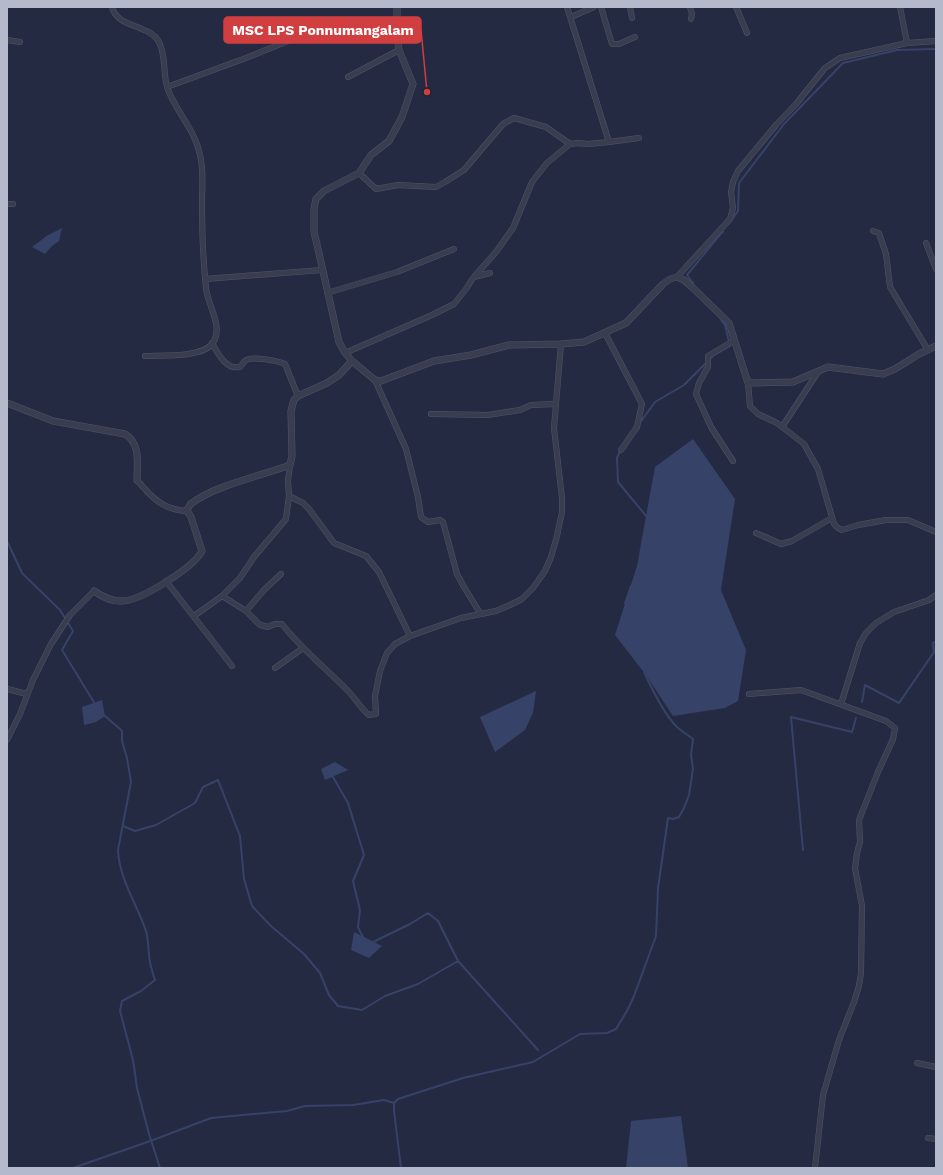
<svg xmlns="http://www.w3.org/2000/svg" width="943" height="1175" viewBox="0 0 943 1175" font-family="'Work Sans',sans-serif">
  <rect width="100%" height="100%" fill="#242a41"/>
  <path fill="#374268" d="M 62,228 L 59,241 L 52,246 L 45,254 L 32,247 L 48,235 Z
    M 693,439 L 735,499 L 721,590 L 746,650 L 738,701 L 725,708 L 673,716 L 646,675 L 615,635 L 637,566 L 655,467 Z
    M 536,691 L 533,713 L 525,730 L 495,752 L 480,717 Z
    M 102,700 L 105,716 L 96,722 L 84,725 L 82,707 Z
    M 335,762 L 348,770 L 325,780 L 321,769 Z
    M 354,932 L 382,946 L 369,958 L 351,950 Z
    M 681,1116 L 688,1168 L 626,1168 L 631,1121 Z"/>
  <g fill="none" stroke-linecap="round" stroke-linejoin="round">
    <path stroke="#374268" stroke-width="2" d="M 733,218 L 738,211 L 739,183 L 784,124 L 843,63 L 897,50 L 936,49
      M 693,283 L 687,275 L 723,231
      M 639,424 L 655,402 L 684,385 L 713,356 L 730,346 L 725,325 L 720,318
      M 620,451 L 617,458 L 618,482 L 647,517
      M 7,541 L 22,573 L 60,610 L 73,631 L 62,650 L 95,704
      M 625,603 L 631,586
      M 862,702 L 865,685 L 899,703 L 934,652 L 933,643 L 936,642
      M 104,715 L 122,731 L 122,741 L 127,758 L 131,782 L 118,850 C 119,879 137,904 146,931 C 149,941 148,952 150,962 C 151,968 153,974 155,980 L 141,991 L 122,1001 L 120,1011 L 133,1060 L 137,1088 L 149,1134 L 160,1168
      M 333,777 L 348,803 L 364,855 L 353,881 L 360,910 L 358,927 L 363,937
      M 123,826 L 135,831 L 156,825 L 195,803 L 203,787 L 218,780 L 240,836 L 244,879 L 252,906 L 271,926 L 304,954 L 320,973 L 329,995 L 338,1006 L 362,1010 L 385,996 L 418,984 L 458,961 L 538,1050
      M 803,850 L 791,717 L 852,732 L 856,718
      M 371,943 L 410,924 L 428,913 L 438,921 L 458,961
      M 73,1168 L 153,1140 L 211,1118 L 287,1111 L 305,1106 L 353,1105 L 384,1100 L 394,1103
      M 401,1168 L 394,1111 L 394,1103 L 398,1099 L 463,1078 L 533,1062 L 580,1034 L 607,1033 L 616,1029 L 627,1011 L 634,996 L 656,936 L 658,888 L 668,818 L 673,819 L 679,817 L 684,808 L 689,795 L 693,769 L 691,755 L 693,739 C 688,735 681,731 676,726 C 665,715 651,687 644,672"/>
    <defs>
      <path id="minor" d="M 112,7 C 117,28 149,24 159,42 C 166,55 163,73 167,87 C 175,111 195,129 200,155 C 204,170 202,187 202,203 C 202,232 203,260 206,288 C 207,304 225,328 212,344 C 201,358 162,355 145,356
        M 567,7 L 609,142
        M 601,7 L 612,44 L 619,44 L 635,37
        M 630,7 L 632,18
        M 690,7 L 692,14 L 691,19
        M 736,7 L 747,33
        M 900,7 L 907,43
        M 571,17 L 594,7
        M 7,40 L 20,42
        M 348,77 L 399,50
        M 167,87 L 246,58 L 303,35 L 325,27 L 349,24 L 398,24
        M 359,173 L 376,189 L 398,185 L 436,187 L 445,182 L 464,170 L 503,124 L 514,118 L 546,127 L 570,144
        M 7,204 L 13,204
        M 873,231 L 879,233 L 886,254 L 890,287 L 928,350
        M 926,243 L 936,269
        M 474,277 L 490,273
        M 677,277 L 730,219 L 733,208 L 731,192 L 733,182 L 738,171 L 776,125 L 796,104 L 825,68 L 840,58 L 907,43 L 936,41
        M 205,279 L 322,270
        M 327,293 L 397,272 L 454,249
        M 605,333 L 642,404 L 637,427 L 621,450
        M 212,343 C 218,354 226,370 240,367 C 242,365 244,361 246,360 C 252,356 279,361 285,364 L 298,396
        M 345,353 L 432,315 L 454,304 L 466,289 L 473,278 L 496,252 L 513,228 L 532,182 L 547,163 L 570,144 L 578,143 L 588,144 L 609,142 L 639,138
        M 375,380 L 406,449 L 418,497 L 421,517 L 428,522 L 440,520 L 443,522 L 457,574 L 464,587 L 480,613
        M 748,383 L 750,406 L 758,414 L 777,423 L 804,444 L 818,469 L 834,524 L 838,528 L 842,530 L 858,525 L 886,520 L 908,520 L 936,532
        M 431,414 L 488,415 L 520,410 L 531,405 L 555,404
        M 782,427 L 818,372
        M 733,461 L 711,427 L 696,394 L 699,383 L 708,367 L 708,356 L 735,340
        M 137,480 C 151,497 163,510 187,511
        M 289,496 L 303,503 L 309,509 L 334,543 L 366,556 L 379,572 L 410,636
        M 756,533 L 781,544 L 792,541 L 832,518
        M 166,581 L 232,666
        M 222,596 L 246,611 L 260,625 L 268,627 L 275,624 L 282,624 C 301,649 327,669 349,692 C 356,699 361,709 369,715 L 376,714 L 375,696 L 380,671 L 387,653 L 395,644 L 410,636 L 461,618 L 496,611 L 510,605 L 522,599 L 533,588 L 545,571 L 551,557 L 557,536 L 562,512 L 562,498 L 554,428 L 561,344
        M 246,611 L 264,590 L 281,574
        M 194,616 L 222,596 L 240,578 L 254,557 L 286,519 L 289,496 L 288,481 L 290,465
        M 275,668 L 303,648
        M 7,689 L 27,694
        M 749,694 L 801,690 L 886,721 L 895,728 L 893,739 L 878,772 L 859,820 L 860,842 L 857,853 L 855,868 L 862,906 L 861,973 L 859,986 L 854,1002 L 839,1040 L 823,1095 L 815,1168
        M 841,704 L 860,643 L 866,633 L 876,623 L 894,612 L 929,600 L 936,595
        M 7,740 L 20,714 L 33,680 L 51,644 L 70,615 L 94,591
        M 917,1063 L 936,1067
        M 928,1138 L 936,1139"/>
      <path id="tertiary" d="M 352,361 L 375,380 L 381,381 L 434,361 L 471,355 L 509,345 L 561,344 L 584,342 L 626,323 L 663,284 L 670,279 L 677,277 L 684,280 L 692,287 L 729,323 L 748,383 L 793,382 L 828,367 L 883,374 L 895,369 L 919,354 L 936,346
        M 7,403 L 53,421 L 125,434 C 141,444 137,463 137,480
        M 94,591 C 103,597 112,602 123,601 C 142,600 194,567 202,551 L 191,517 L 187,511 C 188,508 189,505 192,503 C 216,485 261,476 290,465 L 292,456 L 291,411 L 294,400 L 298,396 L 327,383 L 339,375 L 352,361 L 345,353 L 339,342 L 316,240 L 314,232 L 314,209 L 316,199 L 324,191 L 359,173 L 371,155 L 389,141 L 402,117 L 413,84 L 399,50 L 397,36 L 397,7"/>
    </defs>
    <use href="#minor" stroke="#505568" stroke-width="6"/>
    <use href="#tertiary" stroke="#505568" stroke-width="7"/>
    <use href="#minor" stroke="#383d50" stroke-width="5"/>
    <use href="#tertiary" stroke="#383d50" stroke-width="6"/>
  </g>
  <path fill="none" stroke="#d13e40" stroke-width="1.5" d="M427 92L421 30"/>
  <circle fill="#d13e40" stroke="#1d2235" stroke-width="1.5" cx="427" cy="92" r="4"/>
  <rect fill="#d13e40" stroke="#d13e40" stroke-width="1.5" x="224" y="17" width="197" height="26" rx="4"/>
  <g font-size="14" text-anchor="middle" font-weight="bold" fill="#fff">
    <text x="323" y="35">MSC LPS Ponnumangalam</text>
  </g>
  <rect width="943" height="1175" fill="none" stroke="#b4b9cb" stroke-width="16"/>
</svg>
